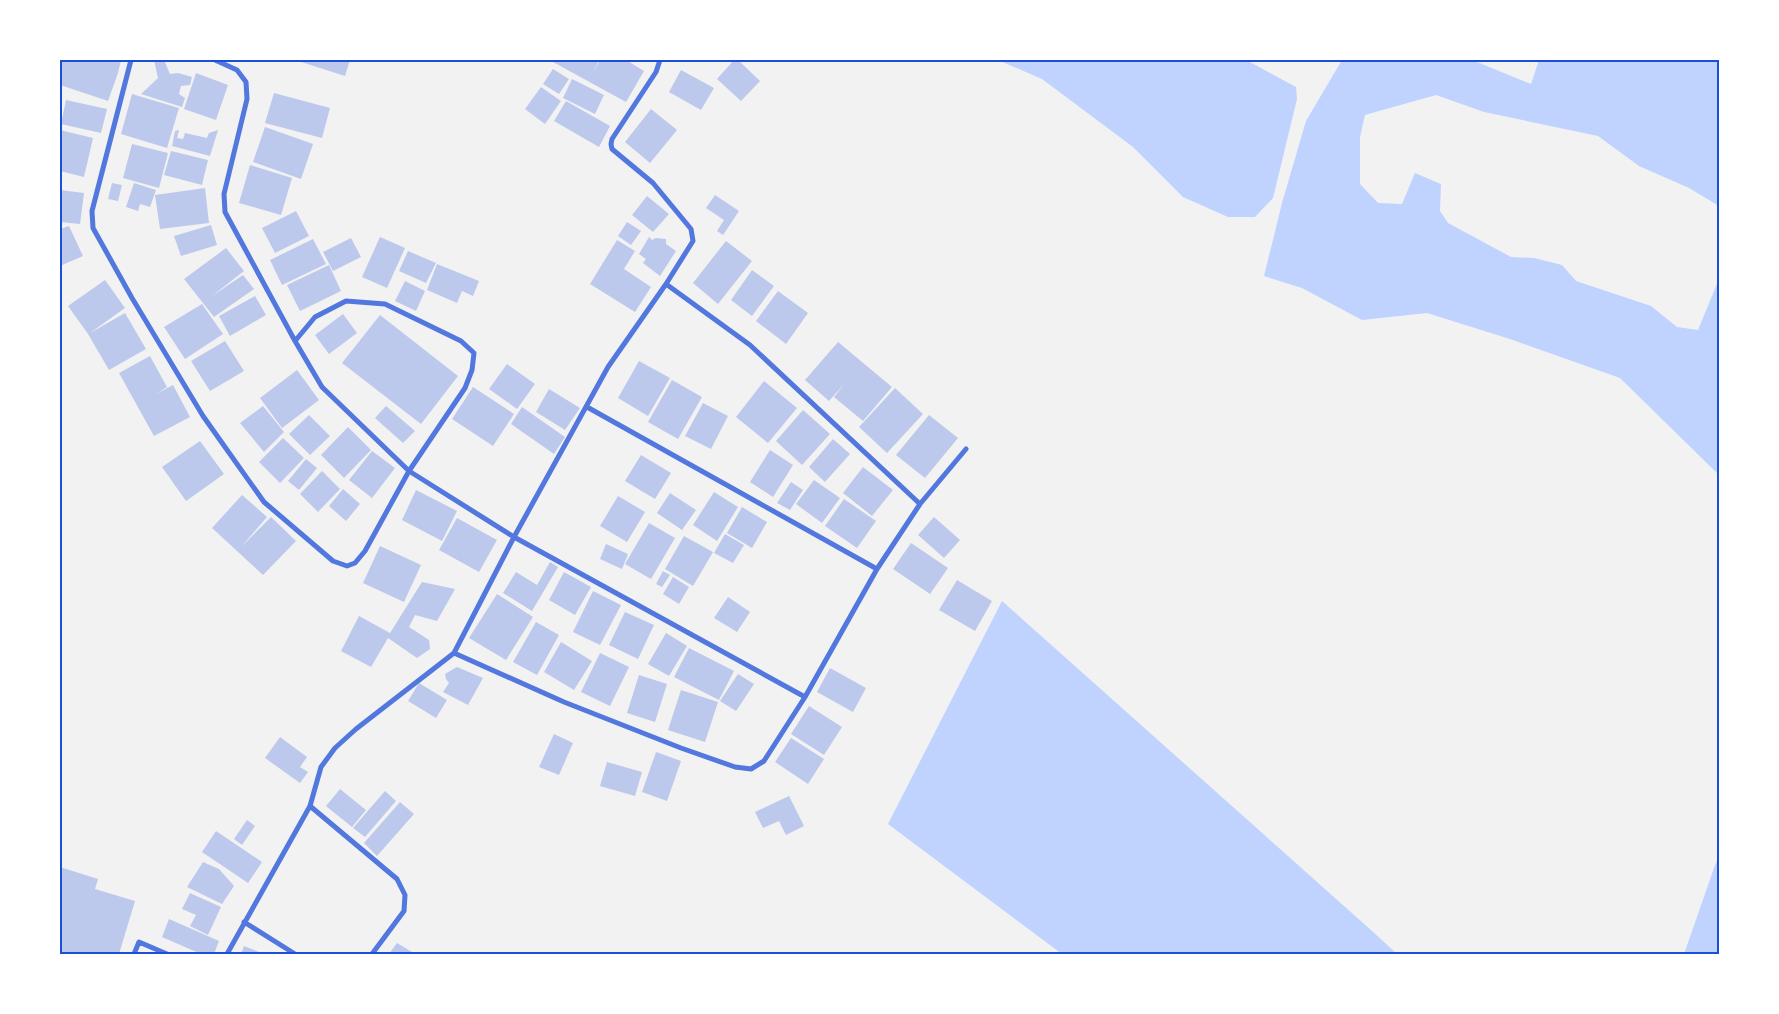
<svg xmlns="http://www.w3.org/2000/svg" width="1779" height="1014" viewBox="0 0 1779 1014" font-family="'Roboto Condensed',sans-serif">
  <rect width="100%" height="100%" fill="#f2f2f2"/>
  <path fill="#bfd3fe" d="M 998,60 L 1246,60 L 1296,87 L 1297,99 L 1273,198 L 1255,217 L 1228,217 L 1183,197 L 1133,147 L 1042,79 Z
    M 1342,60 L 1472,60 L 1531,84 L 1539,60 L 1719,60 L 1719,206 L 1689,188 L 1639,166 L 1598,136 L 1484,112 L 1436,95 L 1365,115 L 1360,137 L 1360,184 L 1378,203 L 1402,204 L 1415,173 L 1441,184 L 1440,211 L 1448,223 L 1511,257 L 1534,258 L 1562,265 L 1576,281 L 1651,306 L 1677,327 L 1698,330 L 1719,279 L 1719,475 L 1620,378 L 1510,339 L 1427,313 L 1362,320 L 1302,288 L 1264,276 L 1282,203 L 1306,121 Z
    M 1002,601 L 1372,931 L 1397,954 L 1062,954 L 888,824 Z
    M 1719,856 L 1719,954 L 1684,954 L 1714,868 Z"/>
  <path fill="#bdc9ec" d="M 60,60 L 121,60 L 118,73 L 108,101 L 60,85 Z
    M 154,60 L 164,60 L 170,74 L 178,73 L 192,77 L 190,85 L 181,86 L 179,94 L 185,98 L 182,107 L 141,94 L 158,78 Z
    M 295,60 L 350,60 L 345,76 Z
    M 554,60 L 599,60 L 593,73 L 600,60 L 626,60 L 644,71 L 626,102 L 553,62 Z
    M 734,60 L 738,60 L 760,81 L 741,101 L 717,79 Z
    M 553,69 L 569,79 L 559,94 L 543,84 Z
    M 681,70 L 714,88 L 701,110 L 669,92 Z
    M 196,73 L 228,85 L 216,120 L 184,109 Z
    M 572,79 L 604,95 L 595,114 L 563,98 Z
    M 541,87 L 561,101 L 545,124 L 525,109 Z
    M 274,93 L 330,108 L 322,138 L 265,123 Z
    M 132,94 L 179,108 L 167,148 L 121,134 Z
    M 66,100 L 107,109 L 101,133 L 61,124 Z
    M 566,101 L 610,126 L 599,147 L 554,121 Z
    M 651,109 L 677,130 L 650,163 L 625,142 Z
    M 265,127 L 313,144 L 301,179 L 253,162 Z
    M 60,130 L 93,138 L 84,177 L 60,171 Z
    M 179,130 L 177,138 L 183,139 L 185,133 L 207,138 L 209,133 L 218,130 L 210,156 L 172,146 L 175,131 Z
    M 132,144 L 168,153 L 159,188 L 123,178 Z
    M 171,151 L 208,160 L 202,185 L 164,175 Z
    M 250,165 L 292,178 L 281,215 L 239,203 Z
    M 112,183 L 122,185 L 118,201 L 108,199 Z
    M 134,183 L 156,190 L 150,207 L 140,204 L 138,211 L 126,207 Z
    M 205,188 L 209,223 L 160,229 L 155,195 Z
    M 60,190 L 84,193 L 80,224 L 60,222 Z
    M 715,195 L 739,211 L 723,235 L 717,231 L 724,220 L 706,208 Z
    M 647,196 L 669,214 L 653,232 L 632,215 Z
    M 296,211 L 309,236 L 275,253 L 262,228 Z
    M 627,222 L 641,231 L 631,245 L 618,236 Z
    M 211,225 L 217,245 L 181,256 L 174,236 Z
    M 69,226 L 83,256 L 60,266 L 60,229 Z
    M 380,237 L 405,248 L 387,288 L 362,277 Z
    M 649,237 L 652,240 L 656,238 L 666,239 L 666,244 L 676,251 L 660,276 L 643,263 L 646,259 L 639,254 Z
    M 351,238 L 361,257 L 333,271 L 323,252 Z
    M 313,239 L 326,264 L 282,285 L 270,260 Z
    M 617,240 L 635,251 L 624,269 L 651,287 L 635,312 L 590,284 Z
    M 726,241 L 752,261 L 718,304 L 693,283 Z
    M 226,248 L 244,271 L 212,296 L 243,275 L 254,289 L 214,317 L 184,279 Z
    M 408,251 L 436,263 L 426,283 L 399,271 Z
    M 437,264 L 479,281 L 473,296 L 462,291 L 457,303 L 427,290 Z
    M 329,265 L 341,291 L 300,311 L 287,285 Z
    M 752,270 L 774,286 L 752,316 L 731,300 Z
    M 105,280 L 125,308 L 90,333 L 125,313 L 146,349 L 109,370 L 88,334 L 68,306 Z
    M 405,281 L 425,291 L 416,311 L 395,301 Z
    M 778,291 L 808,313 L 786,344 L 756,321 Z
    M 255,296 L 266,315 L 230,336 L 219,316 Z
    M 202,304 L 223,334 L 185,359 L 164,327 Z
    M 343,314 L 357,333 L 329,354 L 315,335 Z
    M 380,315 L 458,376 L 421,424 L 342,363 Z
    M 225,341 L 244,371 L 210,391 L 191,361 Z
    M 838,342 L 892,387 L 863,421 L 834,397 L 845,383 L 829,401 L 805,380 Z
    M 150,356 L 167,387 L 156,394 L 173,385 L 190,417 L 154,436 L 119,373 Z
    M 639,361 L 670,378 L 648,416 L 618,398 Z
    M 507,364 L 535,384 L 517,409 L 489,389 Z
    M 297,370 L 319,400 L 282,428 L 260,398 Z
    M 672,380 L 702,397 L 678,439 L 648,422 Z
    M 764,381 L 797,408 L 768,443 L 736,417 Z
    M 473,387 L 514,414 L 493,446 L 452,419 Z
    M 895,388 L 923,414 L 887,453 L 859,427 Z
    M 549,389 L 580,408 L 565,430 L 536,412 Z
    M 703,403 L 728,416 L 711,449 L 685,436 Z
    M 263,406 L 284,432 L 264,452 L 240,423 Z
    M 386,406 L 415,431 L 403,443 L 375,418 Z
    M 522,407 L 565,437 L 554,454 L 511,424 Z
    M 803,410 L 830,434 L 802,465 L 776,441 Z
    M 309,415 L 330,436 L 310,455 L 289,434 Z
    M 929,415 L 958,438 L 925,478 L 896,455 Z
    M 348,427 L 371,450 L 344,478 L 321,455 Z
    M 283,438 L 304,458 L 280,483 L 259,462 Z
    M 833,439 L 850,454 L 825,482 L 809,467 Z
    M 200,441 L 224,474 L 186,501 L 162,467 Z
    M 770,450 L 793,465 L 773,497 L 750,482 Z
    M 372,451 L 395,468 L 372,498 L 349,480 Z
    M 641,455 L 671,473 L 655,499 L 625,481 Z
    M 306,459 L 317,468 L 299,490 L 288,481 Z
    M 863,467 L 893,490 L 872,516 L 843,493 Z
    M 322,471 L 340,489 L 318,512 L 300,494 Z
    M 814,480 L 840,498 L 822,523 L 796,504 Z
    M 791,482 L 803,490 L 790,510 L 777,503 Z
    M 343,489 L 360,504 L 346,521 L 329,506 Z
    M 416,490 L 457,511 L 442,541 L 402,520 Z
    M 714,492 L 738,507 L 717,541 L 693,525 Z
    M 670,493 L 696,510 L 682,530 L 657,513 Z
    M 242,495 L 267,517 L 242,546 L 271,517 L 296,541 L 263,575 L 212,528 Z
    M 618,496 L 645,512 L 627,542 L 600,526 Z
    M 844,499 L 876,521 L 857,548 L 825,526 Z
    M 742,507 L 767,522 L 752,548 L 727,533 Z
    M 934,517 L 960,540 L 944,558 L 918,535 Z
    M 457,518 L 497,540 L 479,572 L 439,550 Z
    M 649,523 L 675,538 L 651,579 L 625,564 Z
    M 725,534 L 744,545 L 733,563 L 714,553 Z
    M 684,536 L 713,552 L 693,586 L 665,569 Z
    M 911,543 L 948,568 L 930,594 L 893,569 Z
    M 606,544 L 628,554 L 622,569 L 600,559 Z
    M 380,546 L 421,565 L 404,602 L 363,583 Z
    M 550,562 L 558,567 L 532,611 L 503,593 L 516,572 L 537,585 Z
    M 663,571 L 670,575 L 662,587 L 656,584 Z
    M 564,572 L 591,587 L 575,615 L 549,600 Z
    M 673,577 L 689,587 L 679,604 L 663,594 Z
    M 957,580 L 992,601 L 975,631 L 939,610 Z
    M 422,582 L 455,589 L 437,621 L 415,615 L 409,627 L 429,640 L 430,649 L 417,658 L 388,638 L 371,667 L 341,651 L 359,616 L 390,633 Z
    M 593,591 L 621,605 L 600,645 L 573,632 Z
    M 497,594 L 533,617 L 506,660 L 469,638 Z
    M 728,597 L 750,612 L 737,632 L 714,618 Z
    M 625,612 L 654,625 L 638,659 L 609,645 Z
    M 536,622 L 559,635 L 537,675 L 513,662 Z
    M 666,633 L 687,646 L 669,676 L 648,664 Z
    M 561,642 L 592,661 L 574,690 L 544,672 Z
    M 689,648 L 734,671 L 719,700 L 674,677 Z
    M 600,653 L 629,667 L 610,706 L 581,692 Z
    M 457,667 L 483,678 L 468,705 L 443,692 L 449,683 L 446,679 L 445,674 Z
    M 830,668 L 866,688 L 853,712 L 817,692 Z
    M 738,674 L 754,684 L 736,711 L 720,701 Z
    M 639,675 L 667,684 L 655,722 L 627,713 Z
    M 419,683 L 447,700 L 436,718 L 408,701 Z
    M 681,690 L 718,702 L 705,742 L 668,730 Z
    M 809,706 L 842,727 L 824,755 L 791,734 Z
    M 554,734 L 573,743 L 559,775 L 539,767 Z
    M 280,737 L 307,757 L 300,767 L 308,772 L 300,783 L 265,758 Z
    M 791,738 L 824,759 L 808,784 L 775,762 Z
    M 656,752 L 681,761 L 667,801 L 642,792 Z
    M 607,762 L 642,772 L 635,796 L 600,786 Z
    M 340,789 L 366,810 L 352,827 L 326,806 Z
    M 385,791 L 396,801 L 365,837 L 353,828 Z
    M 789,796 L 804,826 L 786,835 L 779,821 L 763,828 L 755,812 Z
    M 400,802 L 414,814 L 377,856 L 364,843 Z
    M 247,820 L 255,826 L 242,845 L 234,839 Z
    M 216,831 L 262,862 L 248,883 L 202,852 Z
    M 203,862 L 219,869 L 234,886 L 222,904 L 187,887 Z
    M 60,867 L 98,879 L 95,889 L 135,901 L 119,954 L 60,954 Z
    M 190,893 L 221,907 L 208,935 L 190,926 L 196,915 L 182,909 Z
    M 169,919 L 219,941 L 214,954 L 201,954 L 162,937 Z
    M 397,943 L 412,952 L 411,954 L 389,954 Z
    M 244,946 L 264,954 L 241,954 Z"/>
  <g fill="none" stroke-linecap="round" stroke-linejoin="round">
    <path stroke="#5277de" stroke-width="5" d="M 131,60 L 92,211 L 93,228 L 132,298 L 203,416 L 264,502 L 333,561 L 347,566 L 355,563 L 365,551 L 409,471 L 465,388 L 472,370 L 474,353 L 461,341 L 385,304 L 346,301 L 315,317 L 295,341
      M 215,60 L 237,70 L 246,82 L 247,99 L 224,194 L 225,212 L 295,341 L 322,387 L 409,471 L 514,537 L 805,697
      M 660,60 L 656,72 L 612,139 L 611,144 L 612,149 L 653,183 L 691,229 L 693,241 L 666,284
      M 587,407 L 877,569
      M 454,653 L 564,702 L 681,748 L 735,767 L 751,769 L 764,761 L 805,697 L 877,569 L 920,504 L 966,449
      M 310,806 L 397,879 L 405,895 L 404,911 L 372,954
      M 244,922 L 295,954
      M 134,954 L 139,942 L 167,954
      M 227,954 L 310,806 L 321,767 L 335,748 L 356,729 L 454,653 L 514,537 L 608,367 L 666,284 L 750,345 L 920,504"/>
  </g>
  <rect width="1779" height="1014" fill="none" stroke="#ffffff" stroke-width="122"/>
  <rect x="61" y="61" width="1657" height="892" fill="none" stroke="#1d4ed8" stroke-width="2"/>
</svg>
